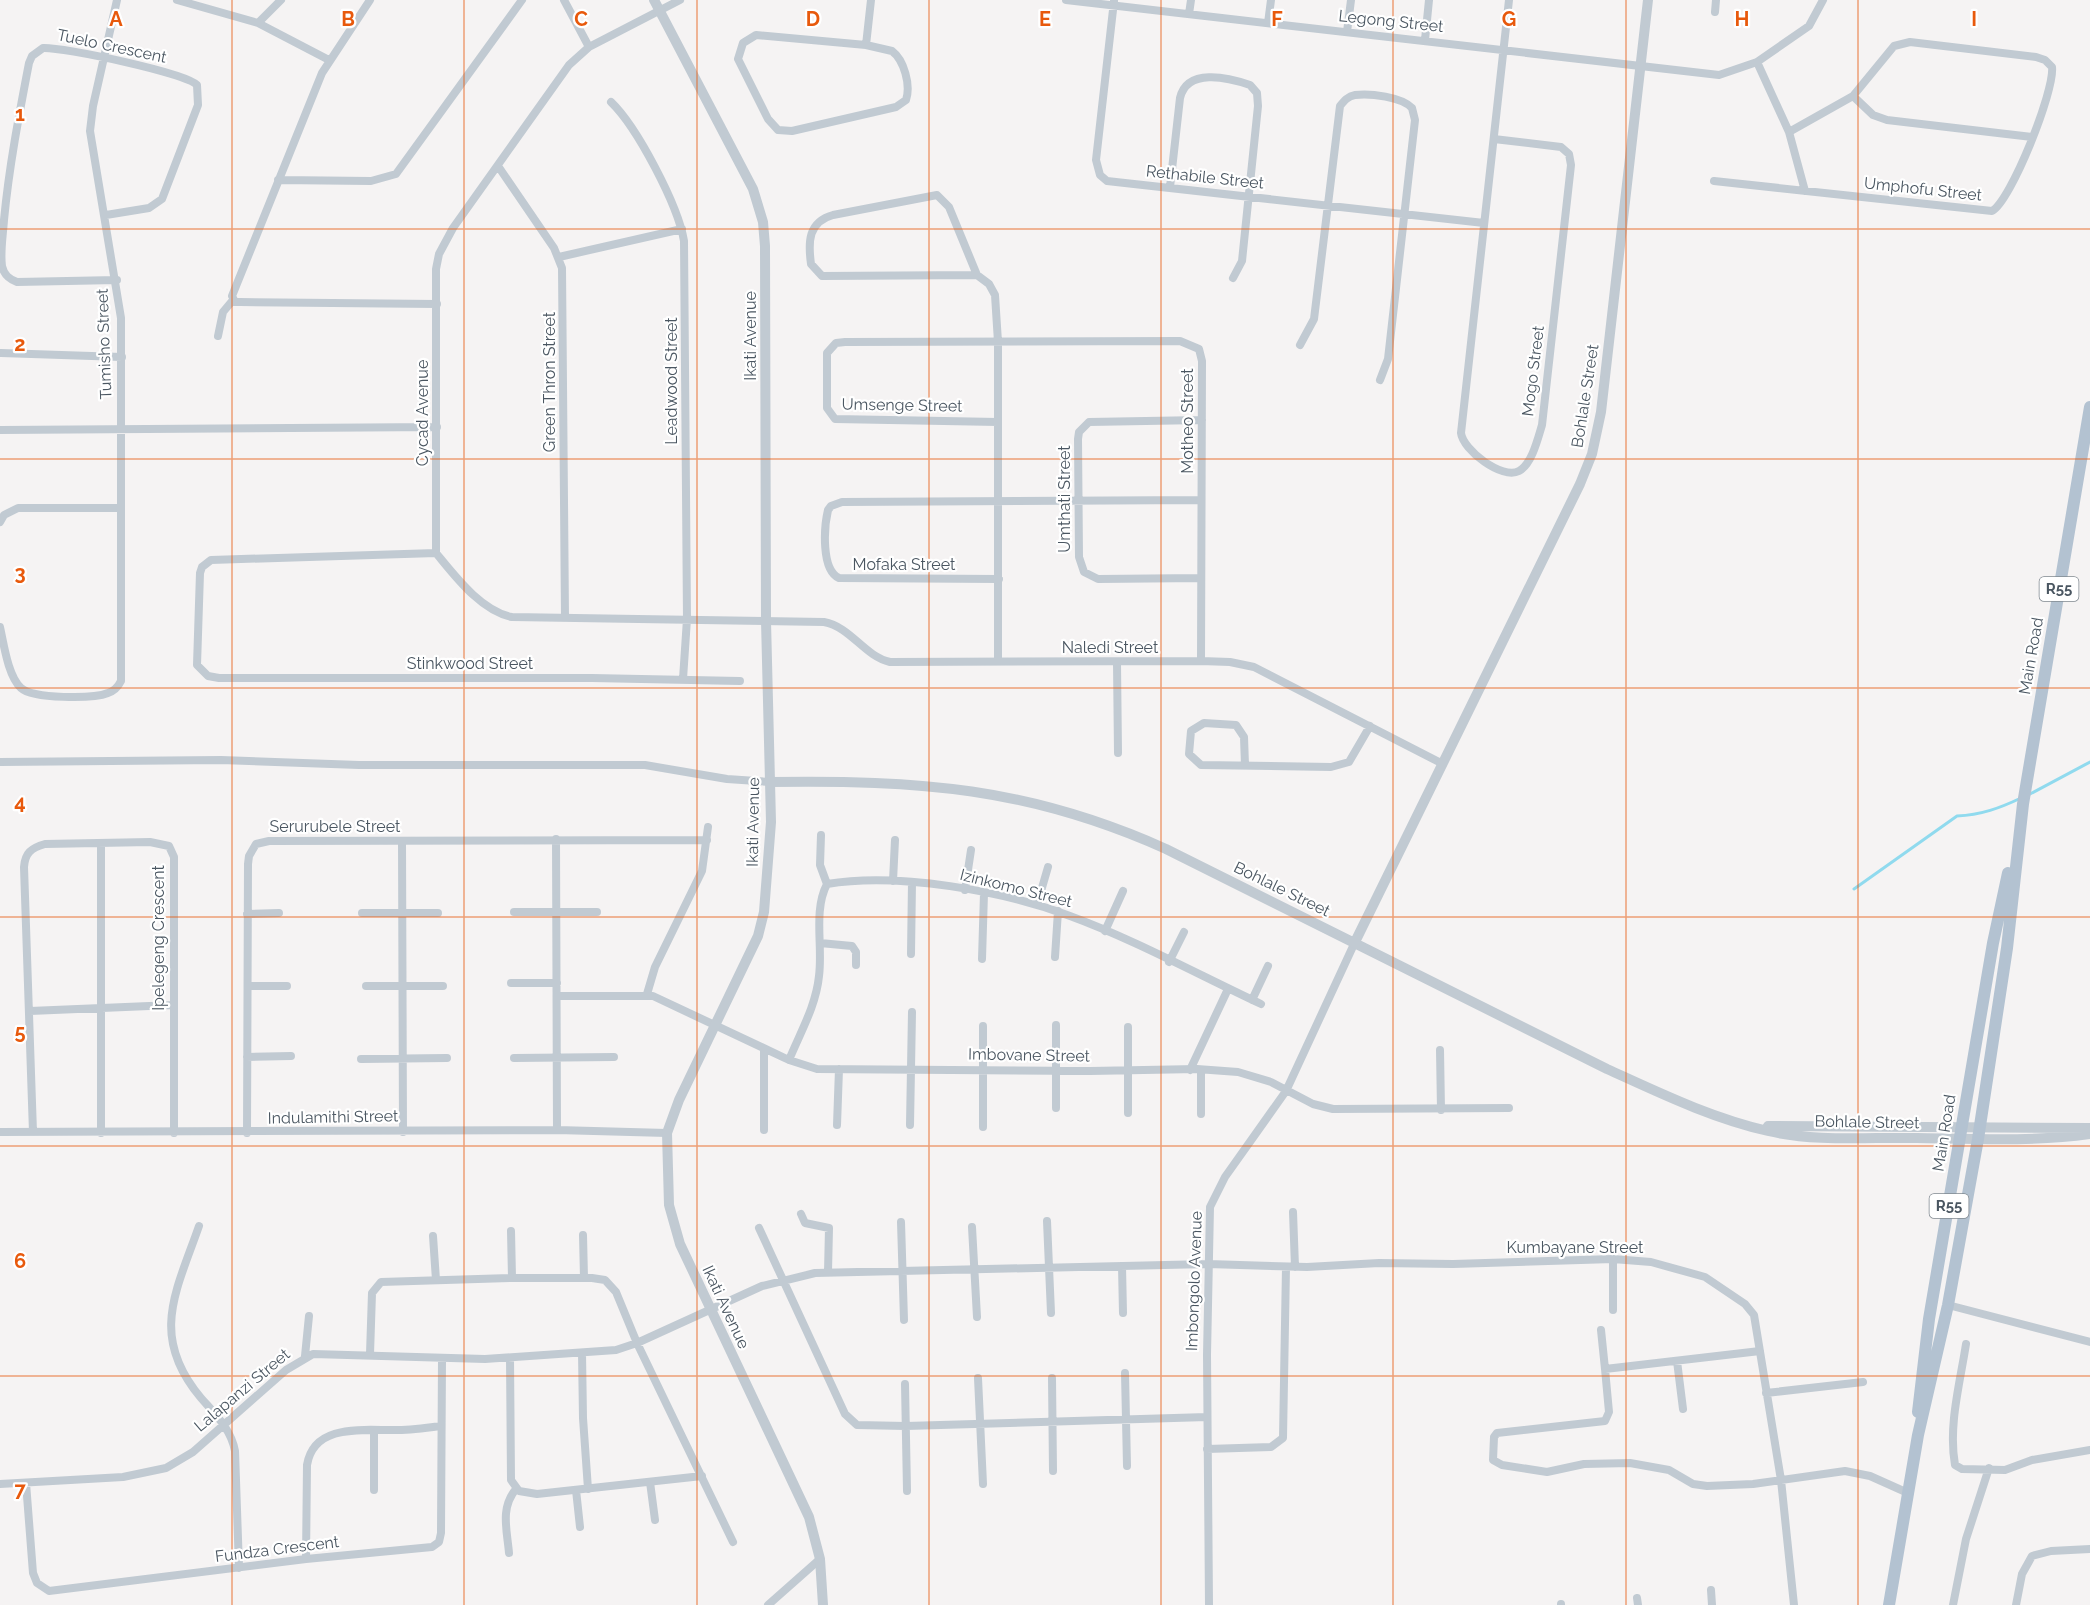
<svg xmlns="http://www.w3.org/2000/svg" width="2090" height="1605" viewBox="0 0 2090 1605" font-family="Raleway,sans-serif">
  <rect width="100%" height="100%" fill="#f5f3f3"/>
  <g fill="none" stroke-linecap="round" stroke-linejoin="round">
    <path stroke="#90daee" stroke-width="3" d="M 2030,794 L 2090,762
      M 1854,889 L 1957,816 C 1981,815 2000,808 2021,798"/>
    <path stroke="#c1cad2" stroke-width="8" d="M 177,0 L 258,23 L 281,0
      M 370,0 L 322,73 L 232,296 L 235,302 L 240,302 L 437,304
      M 564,0 L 589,47
      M 680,0 L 589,47 L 569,65 L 453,228 L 439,254 L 436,269 L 436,553 C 455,576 481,611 512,617 L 824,622 C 851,627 864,656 890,662 L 1201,661 L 1230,662 L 1254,667 L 1443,764
      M 1066,0 L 1719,75 L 1757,62 L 1809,26 L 1823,0
      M 1114,1 L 1096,160 L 1100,175 L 1107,181 L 1484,223
      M 1715,12 L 1716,0
      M 1189,14 L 1191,0
      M 258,23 L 329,60
      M 1268,23 L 1271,0
      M 1347,32 L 1351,0
      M 756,35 L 866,45 L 892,51 C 904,60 911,85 906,100 L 896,107 L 792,131 L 778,130 L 768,119 L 738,59 L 743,43 Z
      M 1425,40 L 1429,0
      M 866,45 L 871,0
      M 1757,62 L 1789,132 L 1805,191
      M 1853,96 L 1873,115 L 1887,120 L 2032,137
      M 611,102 C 637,127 678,205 684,241 L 687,619 L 683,679
      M 1494,139 L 1561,147 L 1569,154 L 1571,165 L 1542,425 C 1538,438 1532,464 1519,471 C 1502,480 1463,450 1461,433 L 1509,0
      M 498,166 L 554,248 L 562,268 L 565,617
      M 278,180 L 371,181 L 396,174 L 522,0
      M 1714,181 L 1992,211 C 2011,201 2055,90 2052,67 L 2045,60 L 2036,57 L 1910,42 L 1894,46 L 1853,96 L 1789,132
      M 1170,187 L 1180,98 C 1187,68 1227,77 1250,85 L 1257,93 L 1258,106 L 1242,261 L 1233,278
      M 106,215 L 149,208 L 162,199 L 198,105 L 197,85 C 186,73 63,47 43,48 L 32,56 L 29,63 C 19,115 9,167 4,220 C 3,235 0,252 2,266 C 4,275 9,279 17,282 L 117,280
      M 559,257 L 682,229
      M 977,275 L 822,276 L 811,264 C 808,242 808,222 833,215 L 937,195 L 949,207 L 977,275 L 989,284 L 995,295 L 998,342 L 998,661
      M 218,336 L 223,312 L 233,300
      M 1300,345 L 1314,319 L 1340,106 C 1344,101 1348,96 1355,95 C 1370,93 1402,97 1412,108 L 1415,120 L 1388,359 L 1380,380
      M 1,353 L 122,357
      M 998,422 L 835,419 L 827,408 L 827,353 L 836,343 L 845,342 L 1180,341 L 1199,349 L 1202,361 L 1201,661
      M 0,430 L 437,427
      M 0,522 L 4,515 L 18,508 L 120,508
      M 436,553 L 211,560 L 202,567 L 200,573 L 197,665 L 208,676 L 219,678 L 592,678 L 740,681
      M 1201,578 L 1098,579 L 1084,572 L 1079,557 L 1078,439 L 1079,432 L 1089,422 L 1202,420
      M 999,579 L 839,578 C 821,570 824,527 828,510 L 831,506 L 842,502 L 1201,500
      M 0,627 C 4,645 8,676 21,688 C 33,699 93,699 108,693 C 114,691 118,687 121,681 L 121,318 L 90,131 L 93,106 L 117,0
      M 1117,663 L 1118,753
      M 0,762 L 221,760 L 359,765 L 645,765 L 727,779 L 770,782
      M 1245,765 L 1244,737 L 1236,725 L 1204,723 L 1191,731 L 1189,754 L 1201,765 L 1331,767 L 1349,762 L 1370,726
      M 821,835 L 820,865 L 827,884
      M 556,839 L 557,1130
      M 402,841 L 403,1132
      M 101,843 L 101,1133
      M 893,881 L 895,840
      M 827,884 C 898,872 1003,891 1070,916 C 1133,939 1199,975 1261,1004
      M 965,890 L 971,850
      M 1037,905 L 1048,867
      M 514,912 L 597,912
      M 362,913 L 438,913
      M 247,914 L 279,913
      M 1105,931 L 1123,891
      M 820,943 L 852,946 L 856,952 L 856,965
      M 911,954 L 912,882
      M 1055,957 L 1058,911
      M 982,959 L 984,893
      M 1169,962 L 1184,932
      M 511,983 L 557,983
      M 248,986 L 287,986
      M 366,986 L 443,986
      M 647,994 L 655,967 L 702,871 L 708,827
      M 557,996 L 653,996 L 789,1060 L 817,1069 L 1090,1071 L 1197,1069 L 1238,1072 L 1271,1082 L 1313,1104 L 1333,1109 L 1509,1108
      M 1252,1000 L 1268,966
      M 30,1011 L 173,1005
      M 1440,1050 L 1441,1110
      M 247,1057 L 291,1056
      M 514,1058 L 614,1057
      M 361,1059 L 447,1058
      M 789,1060 C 800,1033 816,1006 819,976 C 823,946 813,911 827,884
      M 1190,1070 L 1228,989
      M 1056,1108 L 1056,1025
      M 1128,1113 L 1128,1027
      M 1201,1114 L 1201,1070
      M 837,1125 L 839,1069
      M 910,1125 L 912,1012
      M 983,1127 L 983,1026
      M 764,1130 L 764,1049
      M 0,1132 L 557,1130 L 667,1133
      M 33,1132 L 24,867 C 25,853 31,848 45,844 L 150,842 L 169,846 L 174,857 L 174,1133
      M 247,1133 L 248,864 L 249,856 L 256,844 L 269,841 L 707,840
      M 1293,1212 L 1295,1267
      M 801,1214 L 805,1223 L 829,1228 L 828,1272
      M 1047,1221 L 1051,1313
      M 901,1222 L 904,1320
      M 199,1226 C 176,1292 149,1336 201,1398 C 215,1414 231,1429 235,1451 L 239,1568
      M 972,1227 L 977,1317
      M 759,1228 L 845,1414 L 857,1425 L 906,1426 L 1207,1417
      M 511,1231 L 512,1278
      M 583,1235 L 584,1278
      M 433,1236 L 436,1280
      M 1613,1259 L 1613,1310
      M 1122,1266 L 1123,1313
      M 1948,1305 L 2090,1342
      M 1601,1330 L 1605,1369
      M 1966,1344 C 1960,1383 1948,1426 1955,1465 L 1962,1469 L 2005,1470 L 2032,1460 L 2090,1450
      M 1760,1351 L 1605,1369 L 1609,1412 L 1605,1421 L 1497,1433 L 1494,1437 L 1493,1460 L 1502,1465 L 1547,1472 L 1584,1464 L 1630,1463 L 1669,1470 L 1693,1484 L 1707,1486 L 1753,1484 L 1845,1471 L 1870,1476 L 1908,1493
      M 582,1353 L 583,1418 L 588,1489
      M 370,1354 L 372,1293 L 381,1282 L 512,1278 L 592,1278 L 605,1280 L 616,1292 L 637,1343 L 733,1542
      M 305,1356 L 309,1316
      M 510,1358 L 511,1480 L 519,1491 L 537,1494 L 702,1476
      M 1677,1361 L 1683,1409
      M 1125,1373 L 1127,1466
      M 978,1378 L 983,1484
      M 1052,1378 L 1053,1471
      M 905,1384 L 907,1491
      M 1766,1393 L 1863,1382
      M 374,1430 L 374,1490
      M 1207,1449 L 1271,1447 L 1283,1438 L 1286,1267
      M 650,1482 L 655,1520
      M 26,1483 L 33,1573 L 37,1583 L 49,1591 L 306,1559 L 432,1547 L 439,1542 L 441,1533 L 442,1359
      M 0,1484 L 123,1477 L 166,1468 L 193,1452 L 286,1370 L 313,1354 L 485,1359 L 616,1350 L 637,1343 L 762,1286 L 815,1273 L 1208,1264 L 1307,1267 L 1379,1263 L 1453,1264 L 1613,1259 L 1651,1262 L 1705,1277 L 1745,1304 L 1754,1315 L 1781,1480 L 1794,1605
      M 576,1490 L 580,1527
      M 509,1553 C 507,1530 500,1508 516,1489
      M 306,1559 L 307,1465 C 314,1422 366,1431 398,1430 C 412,1430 426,1428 440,1426
      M 1711,1590 L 1712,1605
      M 1637,1598 L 1638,1605
      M 1561,1604 L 1561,1605
      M 768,1605 L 820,1559
      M 1209,1605 L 1207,1355 L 1210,1207 L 1225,1177 L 1286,1091 L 1355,942
      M 1953,1605 L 1966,1539 L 1989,1468
      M 2016,1605 L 2022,1574 L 2032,1556 L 2051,1551 L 2090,1549"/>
    <path stroke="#c1cad2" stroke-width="10" d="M 654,0 L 753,189 L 763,222 L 765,246 L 766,621 L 771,822 L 764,912 L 758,936 L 679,1100 L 667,1133 L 669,1205 L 680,1244 L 809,1517 L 820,1559 L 823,1605
      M 770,782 C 918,780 1028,787 1166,849 L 1607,1069 C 1660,1093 1711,1118 1768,1131 C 1816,1142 1868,1137 1917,1138 C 1974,1139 2034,1142 2090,1134
      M 1355,942 L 1580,484 L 1592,454 L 1601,412 L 1648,0
      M 1768,1126 L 2090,1128"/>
    <path stroke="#b3c2d1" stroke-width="12" d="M 1918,1412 L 1929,1319 L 1993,943 L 2008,873
      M 1889,1605 L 1918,1435 L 1948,1305 L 1978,1139 L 2007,948 L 2023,804 L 2090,407"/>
  </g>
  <path fill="none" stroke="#e8590c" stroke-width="1.5" stroke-opacity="0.55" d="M 232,0 L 232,1605M 464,0 L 464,1605M 697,0 L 697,1605M 929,0 L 929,1605M 1161,0 L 1161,1605M 1393,0 L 1393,1605M 1626,0 L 1626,1605M 1858,0 L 1858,1605M 0,229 L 2090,229M 0,459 L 2090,459M 0,688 L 2090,688M 0,917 L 2090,917M 0,1146 L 2090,1146M 0,1376 L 2090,1376"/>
  <g text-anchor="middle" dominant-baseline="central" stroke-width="4.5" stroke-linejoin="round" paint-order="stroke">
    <g fill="#fff" stroke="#808990" stroke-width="1.5">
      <rect x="2039.5" y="577" width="39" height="24" rx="4.5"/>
      <rect x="1929.5" y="1194" width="39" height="24" rx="4.5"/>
    </g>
    <g font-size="15" font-weight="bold" fill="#4a5661">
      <text x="2059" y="589">R55</text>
      <text x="1949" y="1206">R55</text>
    </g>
    <g font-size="16" fill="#4a5661" stroke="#fff">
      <text transform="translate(1391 21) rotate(6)">Legong Street</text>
      <text transform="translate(112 46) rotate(12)">Tuelo Crescent</text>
      <text transform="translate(1205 177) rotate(6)">Rethabile Street</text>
      <text transform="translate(1923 189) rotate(6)">Umphofu Street</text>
      <text transform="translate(750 336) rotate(-90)">Ikati Avenue</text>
      <text transform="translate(104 344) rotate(-92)">Tumisho Street</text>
      <text transform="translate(1533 371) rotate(-83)">Mogo Street</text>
      <text transform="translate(671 381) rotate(-90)">Leadwood Street</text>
      <text transform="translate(549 382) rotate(-90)">Green Thron Street</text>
      <text transform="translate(1585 396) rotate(-81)">Bohlale Street</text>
      <text transform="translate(902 405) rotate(1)">Umsenge Street</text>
      <text transform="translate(422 413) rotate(-90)">Cycad Avenue</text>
      <text transform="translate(1187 421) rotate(-90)">Motheo Street</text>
      <text transform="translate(1064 499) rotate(-90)">Umthati Street</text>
      <text x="904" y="564">Mofaka Street</text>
      <text x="1110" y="647">Naledi Street</text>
      <text transform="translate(2031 656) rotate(-80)">Main Road</text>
      <text x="470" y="663">Stinkwood Street</text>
      <text transform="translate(753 822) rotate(-89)">Ikati Avenue</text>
      <text x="335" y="826">Serurubele Street</text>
      <text transform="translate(1016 888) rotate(14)">Izinkomo Street</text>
      <text transform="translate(1282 889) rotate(26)">Bohlale Street</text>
      <text transform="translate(158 938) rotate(-90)">Ipelegeng Crescent</text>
      <text transform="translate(1029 1055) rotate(1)">Imbovane Street</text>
      <text transform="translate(333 1117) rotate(-1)">Indulamithi Street</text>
      <text transform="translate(1867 1122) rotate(1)">Bohlale Street</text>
      <text transform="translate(1944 1133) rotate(-81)">Main Road</text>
      <text x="1575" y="1247">Kumbayane Street</text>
      <text transform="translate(1194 1281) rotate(-88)">Imbongolo Avenue</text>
      <text transform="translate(726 1307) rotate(65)">Ikati Avenue</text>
      <text transform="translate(242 1390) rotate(-40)">Lalapanzi Street</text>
      <text transform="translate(277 1549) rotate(-7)">Fundza Crescent</text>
    </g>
  </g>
  <g font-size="20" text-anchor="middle" font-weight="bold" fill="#e8590c" stroke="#fff" stroke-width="4.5" stroke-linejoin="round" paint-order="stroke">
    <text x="116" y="26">A</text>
    <text x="348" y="26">B</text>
    <text x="581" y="26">C</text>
    <text x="813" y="26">D</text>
    <text x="1045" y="26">E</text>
    <text x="1277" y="26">F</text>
    <text x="1509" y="26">G</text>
    <text x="1742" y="26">H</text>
    <text x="1974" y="26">I</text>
    <text x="20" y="121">1</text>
    <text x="20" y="351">2</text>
    <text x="20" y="580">3</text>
    <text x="20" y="809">4</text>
    <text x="20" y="1039">5</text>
    <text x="20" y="1268">6</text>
    <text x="20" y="1497">7</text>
  </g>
</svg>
